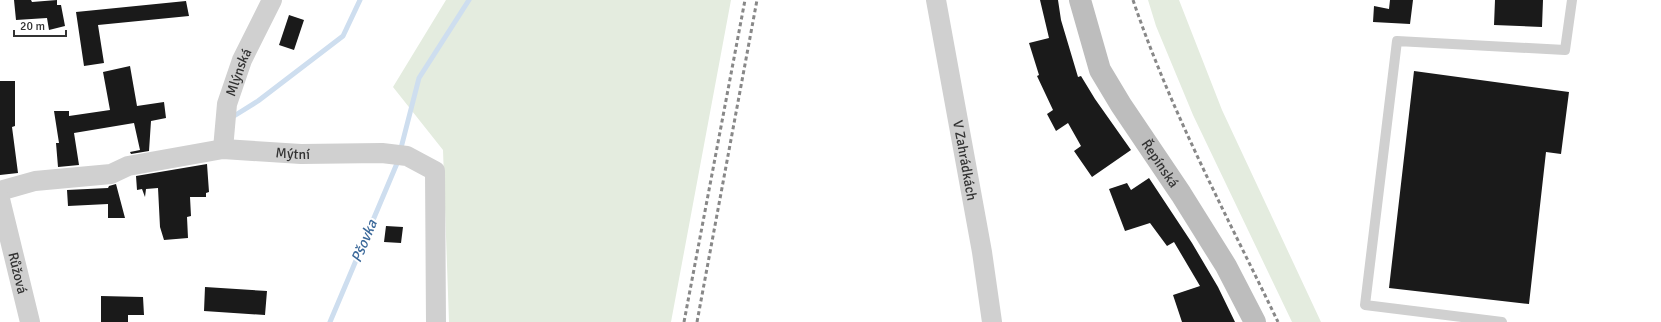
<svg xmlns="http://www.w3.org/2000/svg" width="1661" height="322" viewBox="0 0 1661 322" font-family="Signika,sans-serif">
  <rect width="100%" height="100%" fill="#fff"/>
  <path fill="#e4ecdf" d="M 446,0 L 731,0 L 671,322 L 449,322 L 443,150 L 393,87 Z
    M 1148,0 L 1179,0 L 1222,110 L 1321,322 L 1292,322 L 1193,115 L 1156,26 Z"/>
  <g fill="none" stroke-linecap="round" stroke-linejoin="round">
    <path stroke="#cedeef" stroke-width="5" d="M 234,116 L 258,101 L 343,36 L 360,0
      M 401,148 L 419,78 L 469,0
      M 330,322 L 398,161"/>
  </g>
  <path fill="#1a1a1a" d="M 14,0 L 31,0 L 32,2 L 57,0 L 57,5 L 61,5 L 65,26 L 49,30 L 47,18 L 16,20 Z
    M 1040,0 L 1058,0 L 1061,20 L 1078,77 L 1081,76 L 1095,99 L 1131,150 L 1092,177 L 1074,151 L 1081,146 L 1068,123 L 1056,131 L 1047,114 L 1053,110 L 1037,76 L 1039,75 L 1029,43 L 1049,38 Z
    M 1390,0 L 1413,0 L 1410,24 L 1373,22 L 1374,6 L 1389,9 Z
    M 1495,0 L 1543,0 L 1542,27 L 1494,25 Z
    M 186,1 L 189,16 L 98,25 L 104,63 L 84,66 L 76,12 Z
    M 289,15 L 304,20 L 294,50 L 279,45 Z
    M 130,66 L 137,106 L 164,102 L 166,118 L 151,121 L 149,151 L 131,154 L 130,152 L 140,150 L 134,123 L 74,133 L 79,165 L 58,167 L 56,143 L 59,143 L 54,111 L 69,111 L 69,116 L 110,110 L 103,72 Z
    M 1414,71 L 1569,92 L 1561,154 L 1546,152 L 1529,304 L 1389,288 Z
    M 0,81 L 15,81 L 15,126 L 12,127 L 18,173 L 0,175 Z
    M 207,164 L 209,192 L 206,193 L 206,197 L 190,197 L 191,216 L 187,217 L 188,238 L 164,240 L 160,227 L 158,188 L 146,189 L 145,197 L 142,189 L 137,190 L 136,176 Z
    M 1149,178 L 1192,243 L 1218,287 L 1235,322 L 1182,322 L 1173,295 L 1200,286 L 1174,242 L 1167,246 L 1150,223 L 1125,231 L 1109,189 L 1127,183 L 1131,190 Z
    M 116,184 L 125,218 L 108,218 L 108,204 L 68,206 L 67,190 L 108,188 L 109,186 Z
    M 386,226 L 403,227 L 401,243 L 384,242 Z
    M 205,287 L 267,291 L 265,315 L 204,311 Z
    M 101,296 L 143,297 L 144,315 L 128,315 L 128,322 L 101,322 Z"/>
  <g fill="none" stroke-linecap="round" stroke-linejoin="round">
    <path stroke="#d0d0d0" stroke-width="10" d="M 1502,322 L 1365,305 L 1397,41 L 1565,50 L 1572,0"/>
    <g stroke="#d0d0d0" stroke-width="20">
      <path id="s1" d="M 936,0 L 982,252 L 992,322"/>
      <path id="s2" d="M 223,149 L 227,104 L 242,60 L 272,0"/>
      <path id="s3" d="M 0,191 L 35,181 L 111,174 L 128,166 L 223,149 L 301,154 L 382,153 L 407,156 L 435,171 L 436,322"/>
      <path id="s4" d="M 0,199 L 30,322"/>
    </g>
    <path stroke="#bdbdbd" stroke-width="22" id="s5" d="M 1080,0 L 1100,70 L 1121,105 L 1181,194 L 1226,266 L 1255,322"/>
    <path stroke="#888" stroke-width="3" stroke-dasharray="4 3" stroke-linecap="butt" d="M 1133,0 C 1171,112 1227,216 1278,322
      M 684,322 L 745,0
      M 697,322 L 757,0"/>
  </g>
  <g text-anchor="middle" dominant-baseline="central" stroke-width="4" stroke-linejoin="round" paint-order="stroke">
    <g font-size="14" fill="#333" stroke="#fff">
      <text stroke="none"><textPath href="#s2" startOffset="79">Mlýnská</textPath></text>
      <text stroke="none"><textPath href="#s3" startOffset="298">Mýtní</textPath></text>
      <text stroke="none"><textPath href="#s1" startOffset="163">V Zahrádkách</textPath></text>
      <text stroke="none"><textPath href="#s5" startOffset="184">Řepínská</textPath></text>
      <text stroke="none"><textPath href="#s4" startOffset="76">Růžová</textPath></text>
    </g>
    <g font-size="15" font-style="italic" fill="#3c699a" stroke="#fff">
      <text transform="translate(364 241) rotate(-67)">Pšovka</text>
    </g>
  </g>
  <path d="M14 30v6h52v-6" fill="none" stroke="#333333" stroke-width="2"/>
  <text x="20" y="30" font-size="12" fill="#333333" stroke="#ffffff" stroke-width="3" paint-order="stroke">20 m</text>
</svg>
